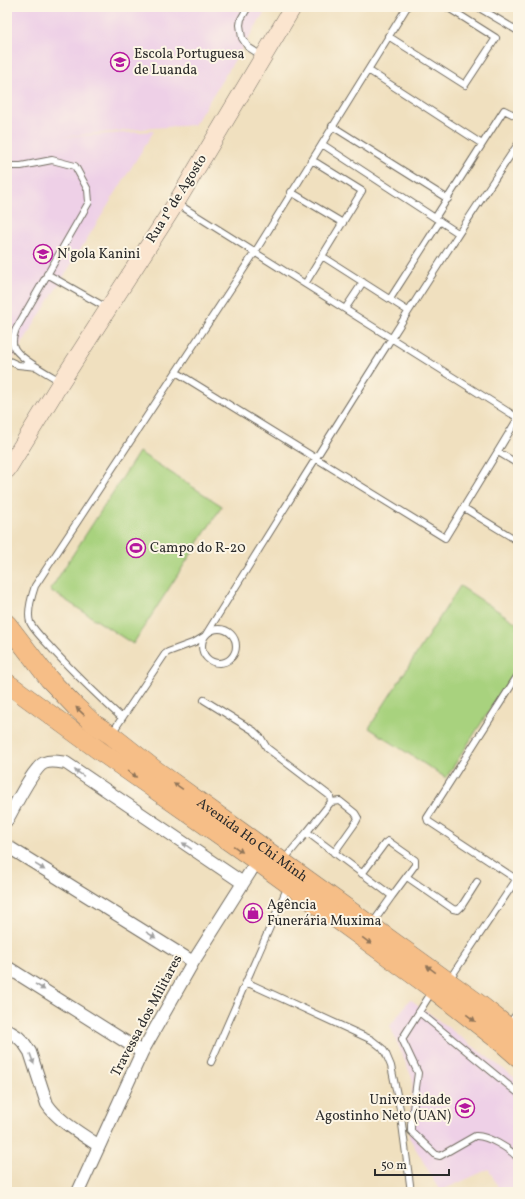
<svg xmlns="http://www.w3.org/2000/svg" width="525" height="1199" viewBox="0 0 525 1199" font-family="Vollkorn,serif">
  <rect width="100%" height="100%" fill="#fcf5e5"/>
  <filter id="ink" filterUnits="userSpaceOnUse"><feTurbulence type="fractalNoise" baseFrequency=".025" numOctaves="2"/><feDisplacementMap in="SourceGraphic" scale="8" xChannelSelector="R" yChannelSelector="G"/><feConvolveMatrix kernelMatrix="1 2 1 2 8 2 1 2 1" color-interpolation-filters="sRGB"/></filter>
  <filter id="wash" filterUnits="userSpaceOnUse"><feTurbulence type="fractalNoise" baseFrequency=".012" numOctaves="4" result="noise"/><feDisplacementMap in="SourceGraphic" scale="16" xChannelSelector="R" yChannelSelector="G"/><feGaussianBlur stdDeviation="0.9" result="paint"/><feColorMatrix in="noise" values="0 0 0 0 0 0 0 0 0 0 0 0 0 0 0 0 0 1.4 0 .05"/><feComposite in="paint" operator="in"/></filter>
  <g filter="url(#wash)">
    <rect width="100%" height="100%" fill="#f0e0bf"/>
    <path fill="#eed0e7" d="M 7,7 L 268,7 L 194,125 L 153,128 L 60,137 L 154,131 L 7,368 Z
      M 410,999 L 518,1080 L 518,1192 L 500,1192 L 489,1169 L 440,1191 L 409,1137 L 413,1080 L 390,1026 Z"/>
    <path fill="#a8d27e" stroke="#6a7e54" d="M 139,452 L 222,506 L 133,644 L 50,590 Z
      M 460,586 L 518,624 L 518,666 L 446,778 L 369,728 Z"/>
  </g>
  <g filter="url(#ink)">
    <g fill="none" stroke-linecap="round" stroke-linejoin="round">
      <defs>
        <path id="lane" d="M 248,7 L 241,19 L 240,25 L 242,38 L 248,47 L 262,56
          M 482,7 L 481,9 L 518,31
          M 388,36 L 465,85 L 496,38 L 447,7
          M 368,70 L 482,144
          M 332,126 L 448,199
          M 322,144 L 458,233
          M 7,166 L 21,166 L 52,160 L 75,166 L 88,190 L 89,202 L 16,329 C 14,335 11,341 14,347 C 17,357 50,375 60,381
          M 291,192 L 343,223
          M 178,204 L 518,418
          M 435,218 L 504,110 L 518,117
          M 322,256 L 408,311
          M 47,274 L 107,308
          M 305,284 L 362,191 L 312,160
          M 390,299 L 440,221
          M 345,309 L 363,282
          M 7,360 L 18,365 L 37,367
          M 176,372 L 445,538 L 518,418
          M 498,452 L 518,464
          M 464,508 L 518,541
          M202 646a17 17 0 1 1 34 0a17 17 0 1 1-34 0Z
          M 204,700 L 254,731 L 261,738 L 267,748 L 330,796 L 331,802 L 307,832 L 392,896 L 415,865 L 415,860 L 388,841 L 385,843 L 362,874
          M 122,718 C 98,696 74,673 52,649 C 46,642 33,630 30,622 C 27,613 32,595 35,586 L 255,252 L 407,7
          M 112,733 L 165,654 L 168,652 L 195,642 L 205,636 C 308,471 410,305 518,144
          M 331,802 L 340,801 L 355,813 L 358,818 L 356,822 L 334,853
          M 283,861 L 307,832
          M 407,877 L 453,909 L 458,910 L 461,907 L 477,882
          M 516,879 L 428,821 L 427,818 L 518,675
          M 372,924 L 392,896
          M 449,980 L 518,877
          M 246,982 L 372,1040 L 382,1048 L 386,1054 L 391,1066 L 400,1109 L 411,1192
          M 433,990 L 402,1039 L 418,1073 L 411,1124 L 411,1131 L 436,1155 L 440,1156 L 475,1136 C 487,1135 510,1149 518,1158
          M 419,1012 L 518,1093
          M 211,1062 L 288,886"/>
        <path id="street" d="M 7,820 C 14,808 33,768 44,763 C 51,760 59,762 66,763 L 243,883
          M 7,846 L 193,962
          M 7,967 L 142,1052
          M 510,1028 L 518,1017
          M 7,1030 L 18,1037 L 24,1043 L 30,1052 L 47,1104 C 58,1121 82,1134 99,1146
          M 78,1192 L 142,1052 L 193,962 L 257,861"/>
        <path id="secondary" d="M 7,470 L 61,382 L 176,203 L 293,7"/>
        <g id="primary">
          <path id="s1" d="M 7,624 L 49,679 L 75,706 L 94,724 L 111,735 L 154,769 L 479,1004 L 518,1035"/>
          <path d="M 7,683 L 100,751 L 257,861 L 433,989 L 501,1042 L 518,1057"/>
        </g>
      </defs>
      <use href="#lane" stroke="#706a5f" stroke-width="8"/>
      <use href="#street" stroke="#706a5f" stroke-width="14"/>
      <use href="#secondary" stroke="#706a5f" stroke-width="18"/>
      <use href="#primary" stroke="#706a5f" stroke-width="20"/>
      <use href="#lane" stroke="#fff" stroke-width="6"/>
      <use href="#street" stroke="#fff" stroke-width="12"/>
      <use href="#secondary" stroke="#fbe5cf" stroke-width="17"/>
      <use href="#primary" stroke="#f6be87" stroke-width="19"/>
    </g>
    <defs><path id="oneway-solid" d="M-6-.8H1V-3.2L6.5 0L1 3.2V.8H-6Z"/></defs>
    <g fill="#907459">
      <use href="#oneway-solid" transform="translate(80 711) rotate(-137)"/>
      <use href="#oneway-solid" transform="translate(132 774) rotate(35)"/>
      <use href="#oneway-solid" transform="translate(178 786) rotate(-145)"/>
      <use href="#oneway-solid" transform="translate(238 849) rotate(35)"/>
      <use href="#oneway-solid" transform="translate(367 941) rotate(36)"/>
      <use href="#oneway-solid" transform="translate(431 969) rotate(-144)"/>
      <use href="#oneway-solid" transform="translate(471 1018) rotate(38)"/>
    </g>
    <g fill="#a0a0a0">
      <use href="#oneway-solid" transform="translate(79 773) rotate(-145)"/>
      <use href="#oneway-solid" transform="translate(187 846) rotate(-146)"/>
      <use href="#oneway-solid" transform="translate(40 867) rotate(32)"/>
      <use href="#oneway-solid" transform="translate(151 935) rotate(32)"/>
      <use href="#oneway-solid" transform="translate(40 987) rotate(32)"/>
      <use href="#oneway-solid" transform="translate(32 1059) rotate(70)"/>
    </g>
  </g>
  <defs>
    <symbol id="school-ring" viewBox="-11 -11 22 22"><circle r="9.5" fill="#fcf5e5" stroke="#b5179e" stroke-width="1.5"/><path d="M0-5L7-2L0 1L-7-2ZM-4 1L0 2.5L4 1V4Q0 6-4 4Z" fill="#b5179e"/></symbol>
    <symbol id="university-ring" viewBox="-11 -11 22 22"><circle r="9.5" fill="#fcf5e5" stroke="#b5179e" stroke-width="1.5"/><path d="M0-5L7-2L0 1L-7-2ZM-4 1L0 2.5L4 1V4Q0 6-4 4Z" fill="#b5179e"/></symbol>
    <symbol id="stadium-ring" viewBox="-11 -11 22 22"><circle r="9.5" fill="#fcf5e5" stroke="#b5179e" stroke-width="1.5"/><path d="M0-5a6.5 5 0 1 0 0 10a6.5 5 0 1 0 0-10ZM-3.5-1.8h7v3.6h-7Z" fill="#b5179e"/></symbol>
    <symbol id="shop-ring" viewBox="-11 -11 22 22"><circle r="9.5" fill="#fcf5e5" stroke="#b5179e" stroke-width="1.5"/><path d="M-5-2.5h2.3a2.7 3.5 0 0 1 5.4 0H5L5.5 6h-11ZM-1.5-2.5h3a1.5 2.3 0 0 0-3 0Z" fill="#b5179e"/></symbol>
  </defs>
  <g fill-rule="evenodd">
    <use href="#school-ring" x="109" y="51" width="22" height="22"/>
    <use href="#university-ring" x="32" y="243" width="22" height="22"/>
    <use href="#stadium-ring" x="125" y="537" width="22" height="22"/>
    <use href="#shop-ring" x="242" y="902" width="22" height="22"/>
    <use href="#university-ring" x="454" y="1097" width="22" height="22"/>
  </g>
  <g text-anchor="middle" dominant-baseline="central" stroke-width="4" stroke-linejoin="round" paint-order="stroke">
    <g font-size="14" fill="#2b2b2b" stroke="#fcf5e5" text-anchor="start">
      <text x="134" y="54">Escola Portuguesa<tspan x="134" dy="16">de Luanda</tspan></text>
      <text x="57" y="254">N'gola Kanini</text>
      <text x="150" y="548">Campo do R-20</text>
      <text x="267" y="905">Agência<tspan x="267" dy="16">Funerária Muxima</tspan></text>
      <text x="451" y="1100" text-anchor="end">Universidade<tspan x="451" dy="16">Agostinho Neto (UAN)</tspan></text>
    </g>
    <g font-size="14" fill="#2b2b2b" stroke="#fcf5e5">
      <text transform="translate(177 199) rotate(-58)">Rua 1º de Agosto</text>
      <text stroke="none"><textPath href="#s1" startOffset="329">Avenida Ho Chi Minh</textPath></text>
      <text transform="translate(147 1016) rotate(-62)">Travessa dos Militares</text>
    </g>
  </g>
  <rect width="525" height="1199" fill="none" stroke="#fcf5e5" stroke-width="24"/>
  <path d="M375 1169v6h74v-6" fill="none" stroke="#2b2b2b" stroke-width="2"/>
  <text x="381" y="1169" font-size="12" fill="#2b2b2b" stroke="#fcf5e5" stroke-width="3" paint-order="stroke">50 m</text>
</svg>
